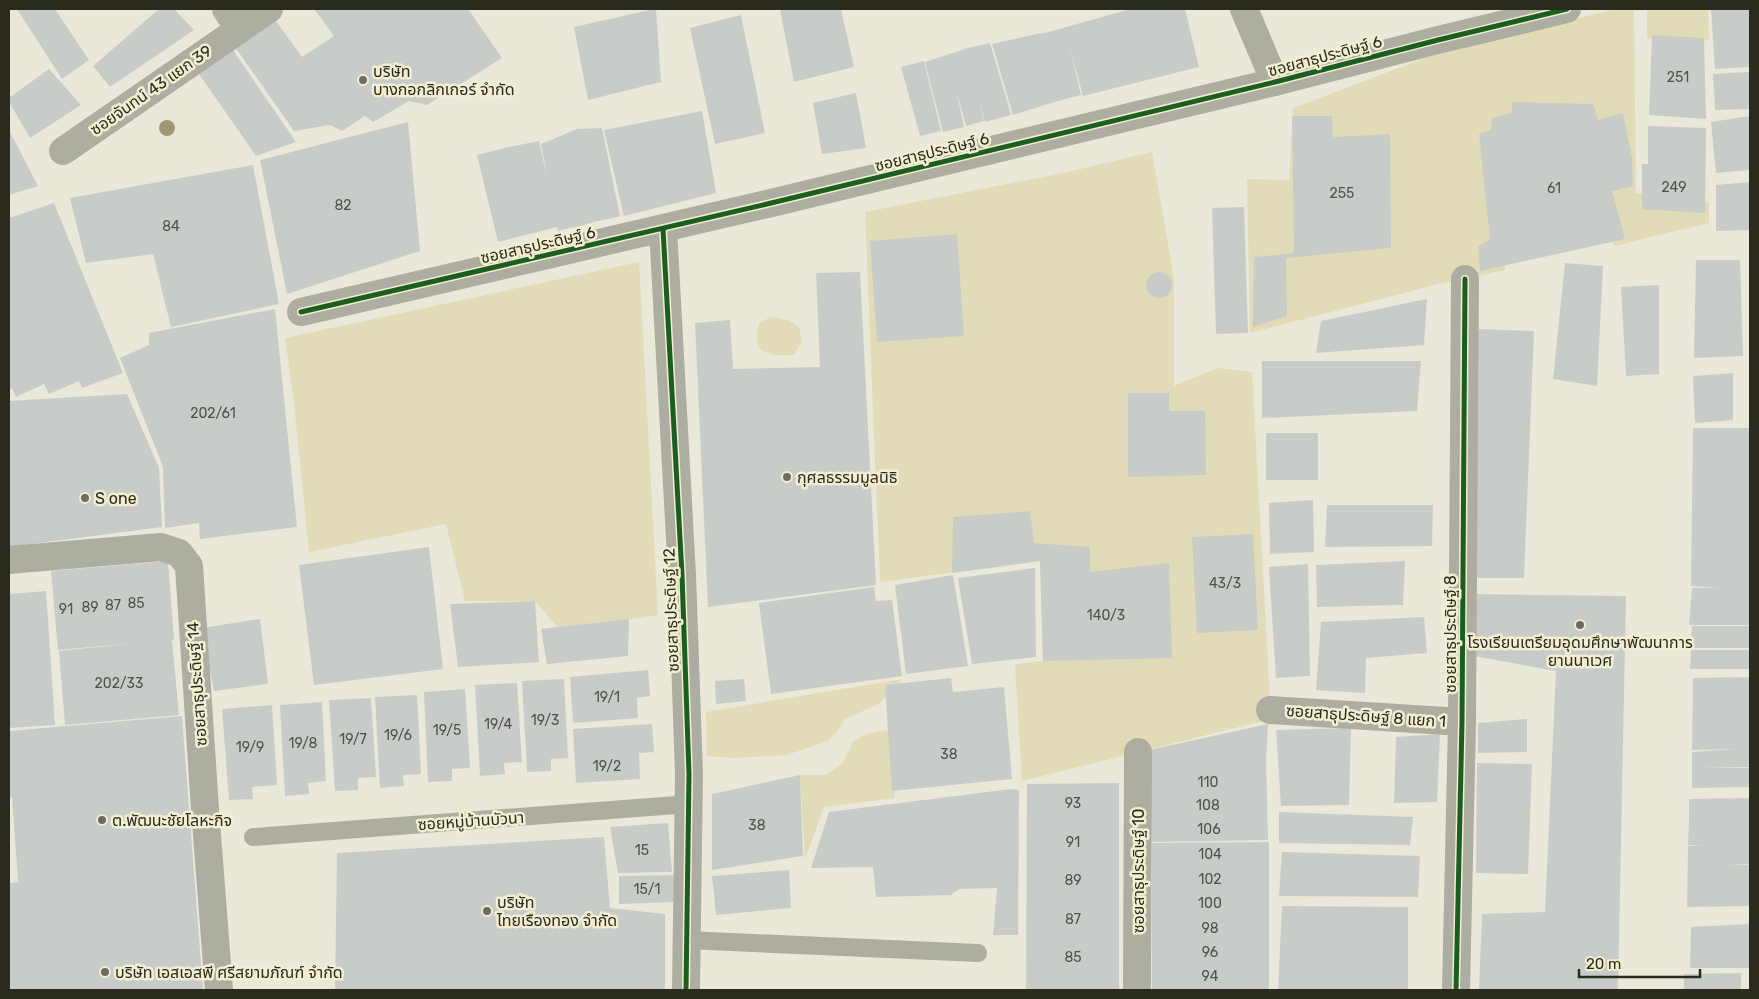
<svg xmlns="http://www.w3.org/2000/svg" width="1759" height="999" viewBox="0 0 1759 999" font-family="Rubik,'Noto Sans Thai',sans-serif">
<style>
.green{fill:#e1dcb7}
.building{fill:#c8ccc9}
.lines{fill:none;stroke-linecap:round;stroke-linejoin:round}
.lane{stroke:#aeada2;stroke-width:18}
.street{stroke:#aeada2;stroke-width:28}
.cycleway-casing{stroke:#f2eed1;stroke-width:8}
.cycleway{stroke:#1b5e20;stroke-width:5}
.tree{fill:#9e9975}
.poi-dot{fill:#6e6c5f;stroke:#f2eed1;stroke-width:2}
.labels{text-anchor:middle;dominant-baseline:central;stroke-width:5;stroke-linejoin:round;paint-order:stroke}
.number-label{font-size:14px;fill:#525249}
.street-label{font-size:16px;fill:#2b2a1e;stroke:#f2eed1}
.poi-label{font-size:16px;fill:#2b2a1e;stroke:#f2eed1;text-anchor:start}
</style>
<rect width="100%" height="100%" fill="#eae8d9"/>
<!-- green -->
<g class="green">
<path d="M1615,9H1634L1636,193L1709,202V223L1614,246L1601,128L1497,136L1505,270L1435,285L1250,333L1247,179L1289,180L1293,108L1428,57Z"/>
<path d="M1647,9H1708L1709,40L1647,38Z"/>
<path d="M1152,152L1174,279V386L1217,368L1252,372L1271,719L1022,781L1015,664L1043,661L1040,561L880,582L865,212L1068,172Z"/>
<path d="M639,262L658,615L560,630L535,601H465L446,524L309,552L294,403L285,338Z"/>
<path d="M772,317L788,320L799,327L802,341L794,355C768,357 749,353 760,322Z"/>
<path d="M902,679L880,703L844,720L837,732L828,741L787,755L733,758L707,756L706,712Z"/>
<path d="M888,730L895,798L824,807L805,859L800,775H825L842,764L853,742L866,734Z"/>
</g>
<!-- building -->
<g class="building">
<path d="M17,9H55L89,60L62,79Z"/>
<path d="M159,9H174L194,30L110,87L93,66Z"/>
<path d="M314,9H468L502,58L427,105L409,101L373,122L365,116L342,131L330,125L294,131L235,47L273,17L302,57L334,36Z"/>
<path d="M655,9H656L661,82L588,100L574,27Z"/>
<path d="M780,9H841L854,67L794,82Z"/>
<path d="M1131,9H1185L1199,67L1083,96L1070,48L1081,95L1058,101L1013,115L992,44L1041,33V34Z"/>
<path d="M1711,9H1750V67L1715,69Z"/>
<path d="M741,15L765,133L715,144L690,28Z"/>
<path d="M1652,35L1704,38L1706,119L1649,115Z"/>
<path d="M990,43L1011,115L985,122L978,96L984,121L966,126L956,89L964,127L943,132L925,62L968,48Z"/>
<path d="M233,50L296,142L256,156L199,74Z"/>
<path d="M924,61L941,131L920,136L901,67Z"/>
<path d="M49,69L81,105L30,138L9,102V98Z"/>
<path d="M1750,72V109L1715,110L1713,74Z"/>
<path d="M856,93L866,148L822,154L813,103Z"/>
<path d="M1513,102L1593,104L1598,120L1623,113L1632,158L1633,186L1612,191L1625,239L1480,271L1478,247L1490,239L1479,134L1491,130L1492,118L1511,113Z"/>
<path d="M702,111L716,193L624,216L604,130Z"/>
<path d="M1292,116H1332L1333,137L1390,134L1391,248L1286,258L1287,316L1253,327L1254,257L1294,253Z"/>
<path d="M1750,116V170L1716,173L1711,122Z"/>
<path d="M408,122L420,251L287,294L260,160Z"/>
<path d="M1648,126L1706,128L1705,213L1642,209V164H1648Z"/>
<path d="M602,128L620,216L594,222L574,228V227L558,231L557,227L498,242L477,155L509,147L539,141L548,182L541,144L577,129Z"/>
<path d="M9,130L38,186L9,195Z"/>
<path d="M253,165L279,304L171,327L153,254L86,263L70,198Z"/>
<path d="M1750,182V230L1716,231V185Z"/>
<path d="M54,203L123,373L82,388L79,381L49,394L44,384L16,397L12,388L9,389V218Z"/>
<path d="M1244,207L1248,333L1216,334L1212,208Z"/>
<path d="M957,234L964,336L877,342L870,241Z"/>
<path d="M1696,260H1740L1743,356L1694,358Z"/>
<path d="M1565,263L1603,266L1597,386L1553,379Z"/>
<circle cx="1159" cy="285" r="13"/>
<path d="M860,272L876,585L708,607L695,323L730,320L733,369L820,367L816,273Z"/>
<path d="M1659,285V374L1626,376L1621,287Z"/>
<path d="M1427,299L1424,345L1316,353L1321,321Z"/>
<path d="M275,309L297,527L200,539L199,523L165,528L163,467L120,358L149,345V333Z"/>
<path d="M1478,329L1534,331L1524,578H1475Z"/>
<path d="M1262,361H1421L1417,411L1262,418Z"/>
<path d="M1733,373V420L1695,423L1693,376Z"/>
<path d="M1128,393H1169V411H1205L1206,475L1128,477Z"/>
<path d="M127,394L159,468L162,527L9,547V401Z"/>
<path d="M1693,428H1750V625H1689L1692,588H1720L1691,586Z"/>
<rect x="1266" y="433" width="52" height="47"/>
<path d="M1313,500L1314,552L1270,554L1269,503Z"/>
<path d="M1327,505H1433L1432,546L1325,547Z"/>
<path d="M1030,511L1034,543L1090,547V572L1169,563L1172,658L1043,661L1040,561L952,573L953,517Z"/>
<path d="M1253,534L1258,630L1197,633L1192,537Z"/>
<path d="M429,547L443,669L314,685L299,565Z"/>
<path d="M168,561L174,640H172L179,715L65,725L59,651L135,643L58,650L51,571Z"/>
<path d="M1405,561L1403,605L1317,607L1316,565Z"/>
<path d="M1308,564L1310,676L1276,678L1269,567Z"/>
<path d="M1035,568L1036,657L972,664L958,578Z"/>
<path d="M953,575L968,666L906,674L895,585Z"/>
<path d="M874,587L876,601L892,600L902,676L771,694L759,603Z"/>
<path d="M46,591L55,725L9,728V594Z"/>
<path d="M1475,594L1626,596L1618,990H1479L1482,914L1545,912L1556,671L1474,656Z"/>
<path d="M535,601L539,662L458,667L450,604Z"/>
<path d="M1424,617L1427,653L1366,658L1365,693L1316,690L1321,622Z"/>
<path d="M260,619L268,684L214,691L202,628Z"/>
<path d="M629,619L628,656L547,664L541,629Z"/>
<path d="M1692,626H1750V648H1691Z"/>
<path d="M1691,650H1750V669H1690Z"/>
<path d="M648,670L650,696L637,698L638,718L573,723L570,677Z"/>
<path d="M1750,677V767L1701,768H1750V787L1692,788V752L1737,749L1692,750L1693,678Z"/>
<path d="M951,678L953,692L1004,687L1012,779L892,791L885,685Z"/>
<path d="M564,679L568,758L551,759V771L527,772L522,681Z"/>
<path d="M744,679L746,701L716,704L715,681Z"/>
<path d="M517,683L522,762L504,763L505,774L480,776L475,685Z"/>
<path d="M465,689L470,768L452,769V781L428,782L424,692Z"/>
<path d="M417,695L421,774L403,775L404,786L380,788L375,697Z"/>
<path d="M371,698L376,777L358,778V790L335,791L329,700Z"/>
<path d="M322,702L326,781L308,783L309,794L285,796L280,705Z"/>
<path d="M272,705L277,785L252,787L253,799L229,800L222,709Z"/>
<path d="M182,716L203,990H9V883L18,882L12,797H9V731Z"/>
<path d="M1527,719V752L1478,753V723Z"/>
<path d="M652,724L654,752L639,753L640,779L576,783L573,729Z"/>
<path d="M1268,724L1266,762L1268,840L1152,842L1149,750Z"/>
<path d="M1351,728L1349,805L1281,806L1276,730Z"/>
<path d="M1440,734L1437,802L1394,803L1396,737Z"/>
<path d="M1477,763L1532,764L1528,874L1476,873Z"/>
<path d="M800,775L803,856L712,870V794Z"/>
<path d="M1119,783V990H1026L1027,784Z"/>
<path d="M1011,789L1019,790L1018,935H993L997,888L959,889L951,895L876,897L873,867L811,868L829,812Z"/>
<path d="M1750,798V864L1729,865H1750V886H1737H1750V906L1687,907L1688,846L1704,845H1688L1689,821V799Z"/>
<path d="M1279,812L1413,817L1410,845L1279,843Z"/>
<path d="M668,823L672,872L618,873L610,827Z"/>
<path d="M604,837L610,908L665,914V990H335L337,853Z"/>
<path d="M1269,842V990H1152V843Z"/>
<path d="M1282,852L1420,856L1418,897L1279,896Z"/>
<path d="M789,870L791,908L716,915L712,876Z"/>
<path d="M674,875L675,902L619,904V876Z"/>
<path d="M1282,906L1408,907V990H1278Z"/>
<path d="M1750,924V968H1690L1691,927Z"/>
<path d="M1741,973V990H1684V974Z"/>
</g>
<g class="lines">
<!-- lane -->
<g class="lane">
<path d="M253,837L690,804"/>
<path d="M686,940L978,953"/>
</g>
<!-- street -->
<g class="street">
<path d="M226,9L239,29"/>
<path d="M1244,9L1275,82"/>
<path d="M63,151L269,9"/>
<path d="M663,229L682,575L689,774L686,990"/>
<path d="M301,312L767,204L1275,82L1438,40L1567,9"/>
<path d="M9,560L161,547L179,553L189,566L205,809L219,990"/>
<path d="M1270,710L1462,722"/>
<path d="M1137,990L1138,752"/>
<path d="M1456,990L1462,722L1465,279"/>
</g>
<defs>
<g id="cycleway">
<path d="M663,229L682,575L689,774L686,990"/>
<path d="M301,312L767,204L1275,82L1438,40L1567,9"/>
<path d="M1456,990L1462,722L1465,279"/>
</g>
</defs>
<!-- cycleway casing -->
<use href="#cycleway" class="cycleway-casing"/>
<!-- cycleway -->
<use href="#cycleway" class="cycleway"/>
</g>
<!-- trees -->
<circle class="tree" cx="167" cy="128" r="8"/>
<!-- markers -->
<g class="poi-dot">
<circle cx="363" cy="80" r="5"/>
<circle cx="787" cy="477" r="5"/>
<circle cx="85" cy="498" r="5"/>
<circle cx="1580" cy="625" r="5"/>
<circle cx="102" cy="820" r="5"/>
<circle cx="487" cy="911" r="5"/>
<circle cx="105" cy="972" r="5"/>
</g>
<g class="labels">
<!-- number labels -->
<g class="number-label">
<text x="1678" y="77">251</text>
<text x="1674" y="187">249</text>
<text x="1554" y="188">61</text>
<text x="1342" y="193">255</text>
<text x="343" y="205">82</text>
<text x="171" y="226">84</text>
<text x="213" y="413">202/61</text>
<text x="1225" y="583">43/3</text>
<text x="136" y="603">85</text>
<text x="113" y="605">87</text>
<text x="90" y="607">89</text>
<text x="66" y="609">91</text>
<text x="1106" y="615">140/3</text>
<text x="119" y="683">202/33</text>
<text x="607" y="697">19/1</text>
<text x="545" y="720">19/3</text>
<text x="498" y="724">19/4</text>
<text x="447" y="730">19/5</text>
<text x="398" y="735">19/6</text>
<text x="353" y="739">19/7</text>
<text x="303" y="743">19/8</text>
<text x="250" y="747">19/9</text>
<text x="949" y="754">38</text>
<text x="607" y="766">19/2</text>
<text x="1208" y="782">110</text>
<text x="1073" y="803">93</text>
<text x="1208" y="805">108</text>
<text x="757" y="825">38</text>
<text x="1209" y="829">106</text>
<text x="1073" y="842">91</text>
<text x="642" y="850">15</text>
<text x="1210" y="854">104</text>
<text x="1210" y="879">102</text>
<text x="1073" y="880">89</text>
<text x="647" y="889">15/1</text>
<text x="1210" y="903">100</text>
<text x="1073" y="919">87</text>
<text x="1210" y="928">98</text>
<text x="1210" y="952">96</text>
<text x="1073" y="957">85</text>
<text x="1210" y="976">94</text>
</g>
<!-- street labels -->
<g class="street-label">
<text transform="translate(1325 56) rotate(-15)">ซอยสาธุประดิษฐ์ 6</text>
<text transform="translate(151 90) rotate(-35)">ซอยจันทน์ 43 แยก 39</text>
<text transform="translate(932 152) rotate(-14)">ซอยสาธุประดิษฐ์ 6</text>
<text transform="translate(538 245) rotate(-13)">ซอยสาธุประดิษฐ์ 6</text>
<text transform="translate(671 610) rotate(-92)">ซอยสาธุประดิษฐ์ 12</text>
<text transform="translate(1450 634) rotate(-90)">ซอยสาธุประดิษฐ์ 8</text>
<text transform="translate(197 684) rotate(-94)">ซอยสาธุประดิษฐ์ 14</text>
<text transform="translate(1366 716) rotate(4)">ซอยสาธุประดิษฐ์ 8 แยก 1</text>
<text transform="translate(471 821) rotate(-4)">ซอยหมู่บ้านบัวนา</text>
<text transform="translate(1138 871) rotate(-90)">ซอยสาธุประดิษฐ์ 10</text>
</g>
<!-- poi labels -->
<g class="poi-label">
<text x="373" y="71">บริษัท<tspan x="373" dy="18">บางกอกลิกเกอร์ จำกัด</tspan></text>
<text x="797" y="477">กุศลธรรมมูลนิธิ</text>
<text x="95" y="498">S one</text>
<text x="1580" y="642" text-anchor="middle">โรงเรียนเตรียมอุดมศึกษาพัฒนาการ<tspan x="1580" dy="18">ยานนาเวศ</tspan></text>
<text x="112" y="820">ต.พัฒนะชัยโลหะกิจ</text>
<text x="497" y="902">บริษัท<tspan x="497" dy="18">ไทยเรืองทอง จำกัด</tspan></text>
<text x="115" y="972">บริษัท เอสเอสพี ศรีสยามภัณฑ์ จำกัด</text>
</g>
</g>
<!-- border -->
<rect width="1759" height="999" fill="none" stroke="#2b2a1e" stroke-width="20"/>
<!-- scale -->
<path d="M1579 969v8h121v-8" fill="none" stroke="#2b2a1e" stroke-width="2.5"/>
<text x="1586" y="969" font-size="15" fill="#2b2a1e" stroke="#f2eed1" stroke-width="4" paint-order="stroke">20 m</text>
</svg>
